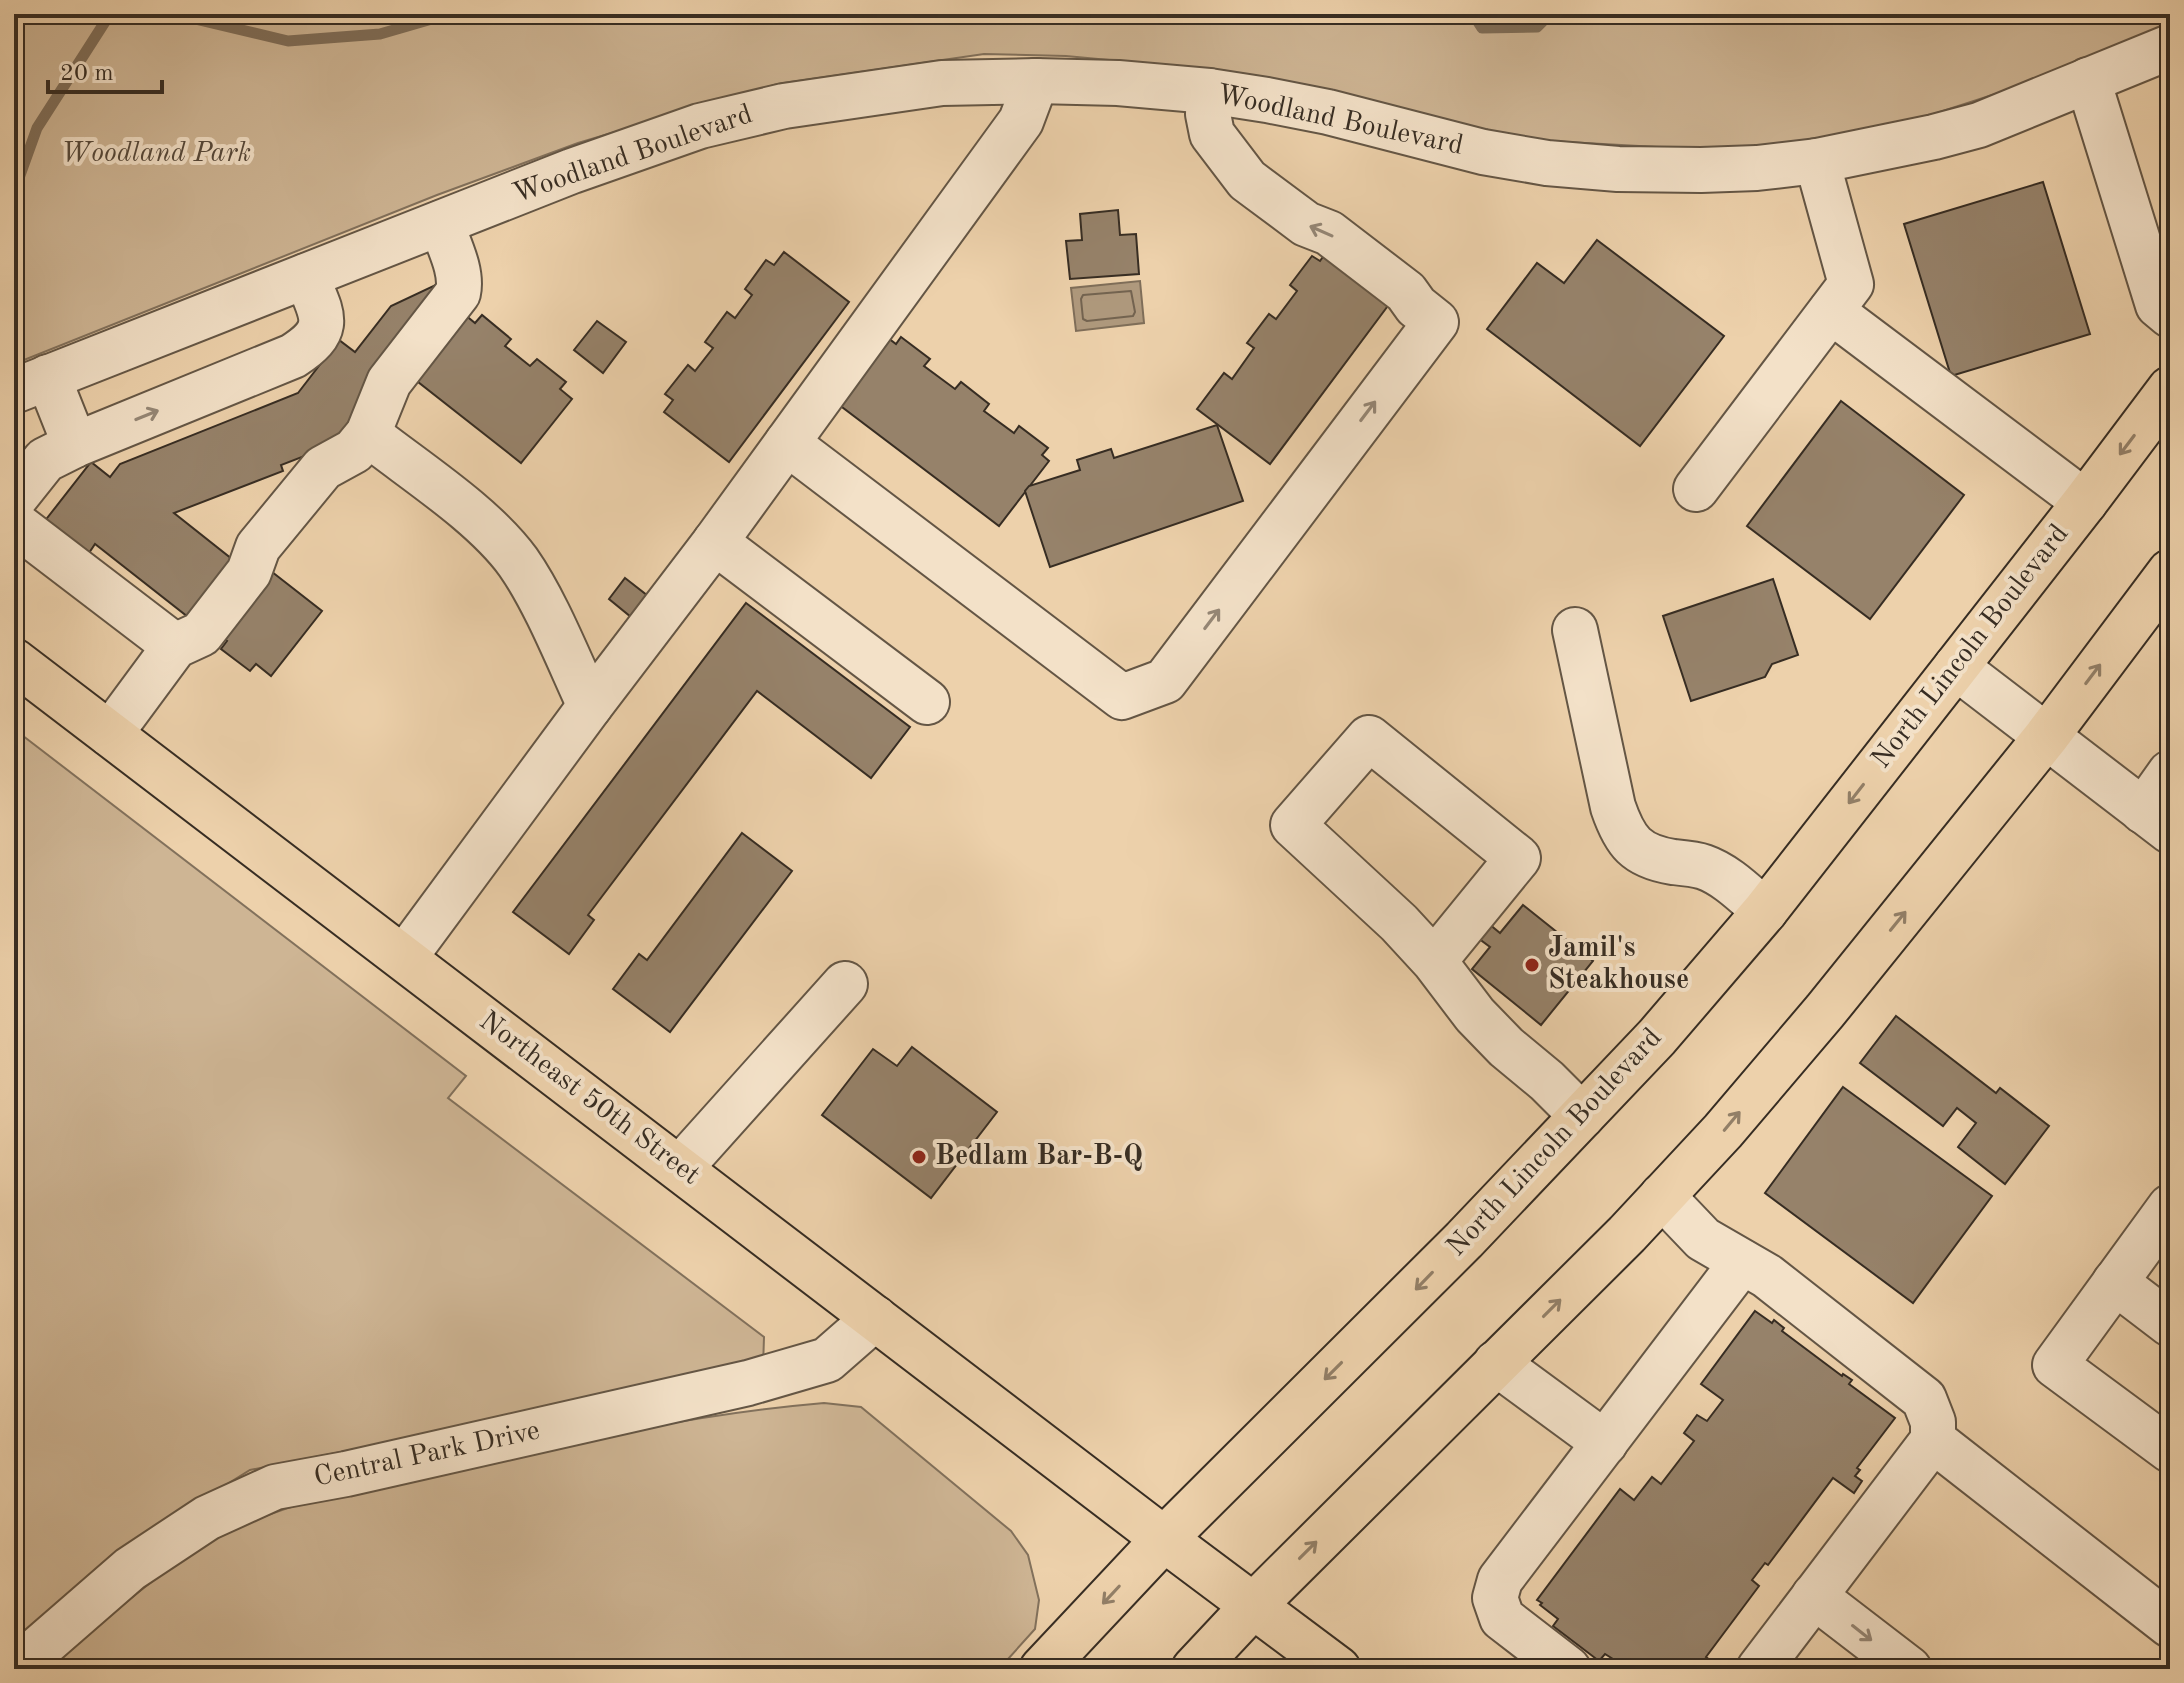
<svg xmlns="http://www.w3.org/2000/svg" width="2184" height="1683" viewBox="0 0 2184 1683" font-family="'Old Standard TT',serif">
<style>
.green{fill:#ceb594;stroke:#82715c;stroke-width:2}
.water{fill:#af997d;stroke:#7f6e59;stroke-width:2}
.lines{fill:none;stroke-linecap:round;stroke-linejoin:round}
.shore{stroke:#736350;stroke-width:2}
.stream{stroke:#7f6e59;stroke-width:11}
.building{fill:#96826a;stroke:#372d23;stroke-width:2}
.minor-casing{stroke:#645645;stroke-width:48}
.major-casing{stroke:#372d23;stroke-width:48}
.minor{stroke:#f3e1c8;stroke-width:44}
.major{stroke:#edd1ab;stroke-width:44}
.oneway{stroke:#958776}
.oneway2{stroke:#927f67}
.poi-dot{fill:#8f2418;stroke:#f3e1c8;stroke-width:3}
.labels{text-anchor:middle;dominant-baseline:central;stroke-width:8;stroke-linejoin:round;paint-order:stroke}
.street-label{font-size:28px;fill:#372d23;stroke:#f3e1c8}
.park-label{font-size:28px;font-style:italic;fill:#55483a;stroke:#f3e1c8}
.poi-label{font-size:28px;font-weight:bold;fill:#372d23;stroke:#f3e1c8;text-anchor:start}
</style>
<rect width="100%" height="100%" fill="#edd1ab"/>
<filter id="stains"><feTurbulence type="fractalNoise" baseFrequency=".0025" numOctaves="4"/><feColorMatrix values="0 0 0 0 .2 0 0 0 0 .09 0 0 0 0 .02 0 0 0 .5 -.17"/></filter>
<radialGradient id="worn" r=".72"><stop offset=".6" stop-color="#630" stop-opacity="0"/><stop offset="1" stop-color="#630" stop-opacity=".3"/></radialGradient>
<!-- green -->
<g class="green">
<path d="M14,14H2170V24L2017,87L1912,121L1778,146L1675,148L1549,141L1438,122L1284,82L1227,71L1066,56L984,54L777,84L578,143L437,195L14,364Z"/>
<path d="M14,729L466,1076L448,1098L764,1337L763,1368L250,1470L110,1557L14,1645Z"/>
<path d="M824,1403L861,1407L1011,1531L1028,1555L1039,1600L1035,1629L999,1669H47C108,1619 165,1562 237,1528C301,1498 373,1486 442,1471C568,1442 695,1414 824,1403Z"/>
</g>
<!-- water -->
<path class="water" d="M1140,281L1144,323L1076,331L1071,288Z"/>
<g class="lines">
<!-- shore -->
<path class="shore" d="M1131,291L1135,312L1133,316L1087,321L1083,319L1081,299L1083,295Z"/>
<!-- stream -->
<g class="stream">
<path d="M174,14L288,41L380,34L449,14"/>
<path d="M553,14L570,17L572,14"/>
<path d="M1473,14L1482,28L1537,27L1550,14"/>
<path d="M14,192L37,128L110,14"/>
</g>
</g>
<!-- building -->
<g class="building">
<path d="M2043,182L2090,334L1951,376L1904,224Z"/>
<path d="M1118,210L1120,235L1136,234L1139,274L1070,279L1066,241L1082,240L1080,214Z"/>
<path d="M1597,240L1724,336L1640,446L1487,329L1537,263L1564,283Z"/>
<path d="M784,252L849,302L729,462L664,412L673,400L665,394L688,365L695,371L713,348L705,342L727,312L735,318L752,295L745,289L766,260L774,265Z"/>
<path d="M1325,254L1390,303L1270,464L1197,409L1224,373L1232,379L1254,348L1247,343L1269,314L1276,319L1297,291L1290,285L1312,256L1320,261Z"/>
<path d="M444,281L346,440L281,465L283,471L174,513L242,567L197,624L95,544L87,556L44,522L91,462L110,477L120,464L298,393L339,340L355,352L391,306Z"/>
<path d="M464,314L475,323L482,315L511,339L505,346L530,366L537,359L566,382L560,389L572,399L521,463L413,378Z"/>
<path d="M597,321L626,342L603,373L574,350Z"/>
<path d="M901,337L930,359L924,366L955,389L961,382L989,404L984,411L1014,433L1019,426L1048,448L1042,455L1049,461L999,526L838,404L888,338L896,344Z"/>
<path d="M1841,401L1964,495L1870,619L1747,526Z"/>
<path d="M1217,425L1243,501L1050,567L1025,491L1029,486L1080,470L1077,460L1111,449L1114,458Z"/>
<path d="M267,568L322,611L271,676L256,664L250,671L221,649L227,641L216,632Z"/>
<path d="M625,578L648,596L631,617L609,599Z"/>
<path d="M1773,579L1798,655L1772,664L1765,677L1691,701L1663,616Z"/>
<path d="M746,603L910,727L871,778L757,691L588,915L594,920L569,954L513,912Z"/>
<path d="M742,833L792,871L670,1032L613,989L639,954L647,960Z"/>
<path d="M1523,905L1593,961L1541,1025L1472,969L1490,947L1478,938L1489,924L1500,933Z"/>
<path d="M1896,1016L1996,1093L2000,1088L2049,1126L2005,1184L1958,1147L1976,1123L1957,1108L1943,1126L1860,1063Z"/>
<path d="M912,1047L997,1112L931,1198L822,1115L873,1049L897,1066Z"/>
<path d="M1843,1087L1992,1196L1913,1303L1765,1193Z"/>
<path d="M1755,1311L1772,1323L1774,1320L1784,1328L1782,1331L1842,1376L1843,1374L1852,1380L1849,1384L1895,1418L1857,1468L1860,1470L1855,1476L1862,1481L1854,1493L1833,1478L1768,1565L1765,1563L1752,1580L1759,1586L1706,1657L1720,1668L1719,1669H1696L1693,1667L1692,1669H1629L1605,1654L1599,1661L1553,1626L1558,1619L1540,1605L1542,1603L1537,1600L1620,1489L1634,1500L1652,1477L1661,1484L1694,1441L1684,1433L1697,1415L1707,1421L1723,1400L1701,1384Z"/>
</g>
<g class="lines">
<defs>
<g id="minor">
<path d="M2088,80L2158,305L2170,315"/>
<path d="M1831,311L2085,502"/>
<path d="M48,377L75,445"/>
<path d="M14,391L572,171L700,126L784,106L942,83L1036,81L1118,83L1209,91L1267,100L1328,112L1483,152L1547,163L1618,169L1701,170L1757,168L1817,161L1934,137L1979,125L2170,47"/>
<path d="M368,434C415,471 483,514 518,562C546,602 569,661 590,706"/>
<path d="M787,443L1122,697L1165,681L1436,322L1416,306L1406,292L1329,233L1306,224L1247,180L1212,134L1208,114L1209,91"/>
<path d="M1696,489L1851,284L1817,161"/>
<path d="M14,499L45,460L75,445L293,356C335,329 322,315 306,276"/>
<path d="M14,523L175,646"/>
<path d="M715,542L927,702"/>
<path d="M1575,630L1613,807C1625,842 1636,856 1673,862C1683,863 1695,864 1704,867C1727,875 1746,895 1765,911"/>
<path d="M1956,667L2170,831"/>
<path d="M110,734L175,646L201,634L249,572L258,547L323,468L354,451L368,434L389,382L458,293C463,271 448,244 441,223"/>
<path d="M2143,811L2170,773"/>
<path d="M404,958L590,706L715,542L1021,121L1036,81"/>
<path d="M1434,961L1518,858L1369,738L1293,825L1399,923L1434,961L1475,1015L1506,1047L1547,1081L1582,1116"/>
<path d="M680,1168L845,984"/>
<path d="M1662,1196L1703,1239L1767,1276L1924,1399L1933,1422V1440L1759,1669"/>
<path d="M2170,1207L2055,1365L2170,1450"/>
<path d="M2115,1282L2170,1324"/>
<path d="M1496,1363L1605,1443"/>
<path d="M1933,1440L2170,1625"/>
<path d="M1814,1596L1909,1669"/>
<path d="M15,1669L130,1569L207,1518L275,1487L346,1474L748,1383L827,1360L875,1318"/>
<path d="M1568,1669L1502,1618L1495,1598L1500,1580L1742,1262"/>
</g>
<g id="major">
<path d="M14,661L1164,1539L1338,1669"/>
<path d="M1042,1669L1164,1539L1464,1240L1657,1037L1765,911L2085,502L2170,389"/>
<path d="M1194,1669L1253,1606L1627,1234L1723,1131L1825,1011L2046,737L2170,572"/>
</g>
</defs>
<!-- minor casing -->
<use href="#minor" class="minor-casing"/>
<!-- major casing -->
<use href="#major" class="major-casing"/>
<!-- minor -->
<use href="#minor" class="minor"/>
<!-- major -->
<use href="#major" class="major"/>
</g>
<!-- one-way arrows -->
<defs><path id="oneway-shaft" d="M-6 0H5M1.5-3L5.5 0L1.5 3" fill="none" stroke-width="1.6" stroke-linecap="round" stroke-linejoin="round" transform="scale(2)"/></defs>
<g class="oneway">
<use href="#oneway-shaft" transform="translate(1321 231) rotate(-156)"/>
<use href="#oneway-shaft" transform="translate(1368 411) rotate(-53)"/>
<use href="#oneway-shaft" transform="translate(147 415) rotate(-22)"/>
<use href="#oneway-shaft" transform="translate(1212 619) rotate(-53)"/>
<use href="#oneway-shaft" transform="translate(1862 1633) rotate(38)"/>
</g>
<g class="oneway2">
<use href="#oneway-shaft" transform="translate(2127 445) rotate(127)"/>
<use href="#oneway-shaft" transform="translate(2093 674) rotate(-53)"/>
<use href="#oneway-shaft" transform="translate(1856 794) rotate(128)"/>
<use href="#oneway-shaft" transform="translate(1898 921) rotate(-51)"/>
<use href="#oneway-shaft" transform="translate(1732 1121) rotate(-50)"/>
<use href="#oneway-shaft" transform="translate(1424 1281) rotate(134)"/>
<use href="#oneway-shaft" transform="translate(1552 1308) rotate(-45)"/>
<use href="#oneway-shaft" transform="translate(1333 1371) rotate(135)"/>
<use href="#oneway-shaft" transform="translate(1308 1550) rotate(-45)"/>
<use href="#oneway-shaft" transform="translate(1111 1595) rotate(133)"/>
</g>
<!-- markers -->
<g class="poi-dot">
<circle cx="1532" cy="965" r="8"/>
<circle cx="919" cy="1157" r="8"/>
</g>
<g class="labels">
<!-- street labels -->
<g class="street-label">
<text transform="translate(1340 121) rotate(12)">Woodland Boulevard</text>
<text transform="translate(633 155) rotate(-19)">Woodland Boulevard</text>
<text transform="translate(1971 647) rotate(-52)">North Lincoln Boulevard</text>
<text transform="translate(589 1099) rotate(37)">Northeast 50th Street</text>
<text transform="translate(1555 1143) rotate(-47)">North Lincoln Boulevard</text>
<text transform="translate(427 1455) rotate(-12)">Central Park Drive</text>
</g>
<!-- park labels -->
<g class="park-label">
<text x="156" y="154">Woodland Park</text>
</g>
<!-- poi labels -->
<g class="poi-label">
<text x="1548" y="949">Jamil's<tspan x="1548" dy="32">Steakhouse</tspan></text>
<text x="935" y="1157">Bedlam Bar-B-Q</text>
</g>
</g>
<!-- margin -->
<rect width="2184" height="1683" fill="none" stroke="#edd1ab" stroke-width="48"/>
<rect x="16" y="16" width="2152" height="1651" fill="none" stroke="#372d23" stroke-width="4"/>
<rect x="24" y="24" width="2136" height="1635" fill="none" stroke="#372d23" stroke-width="2"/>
<!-- scale -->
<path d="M48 80v12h114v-12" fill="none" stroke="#372d23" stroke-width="4"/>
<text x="60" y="80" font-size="24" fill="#372d23" stroke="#f3e1c8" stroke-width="6" paint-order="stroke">20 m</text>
<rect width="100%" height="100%" filter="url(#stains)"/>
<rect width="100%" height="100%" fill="url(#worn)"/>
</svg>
